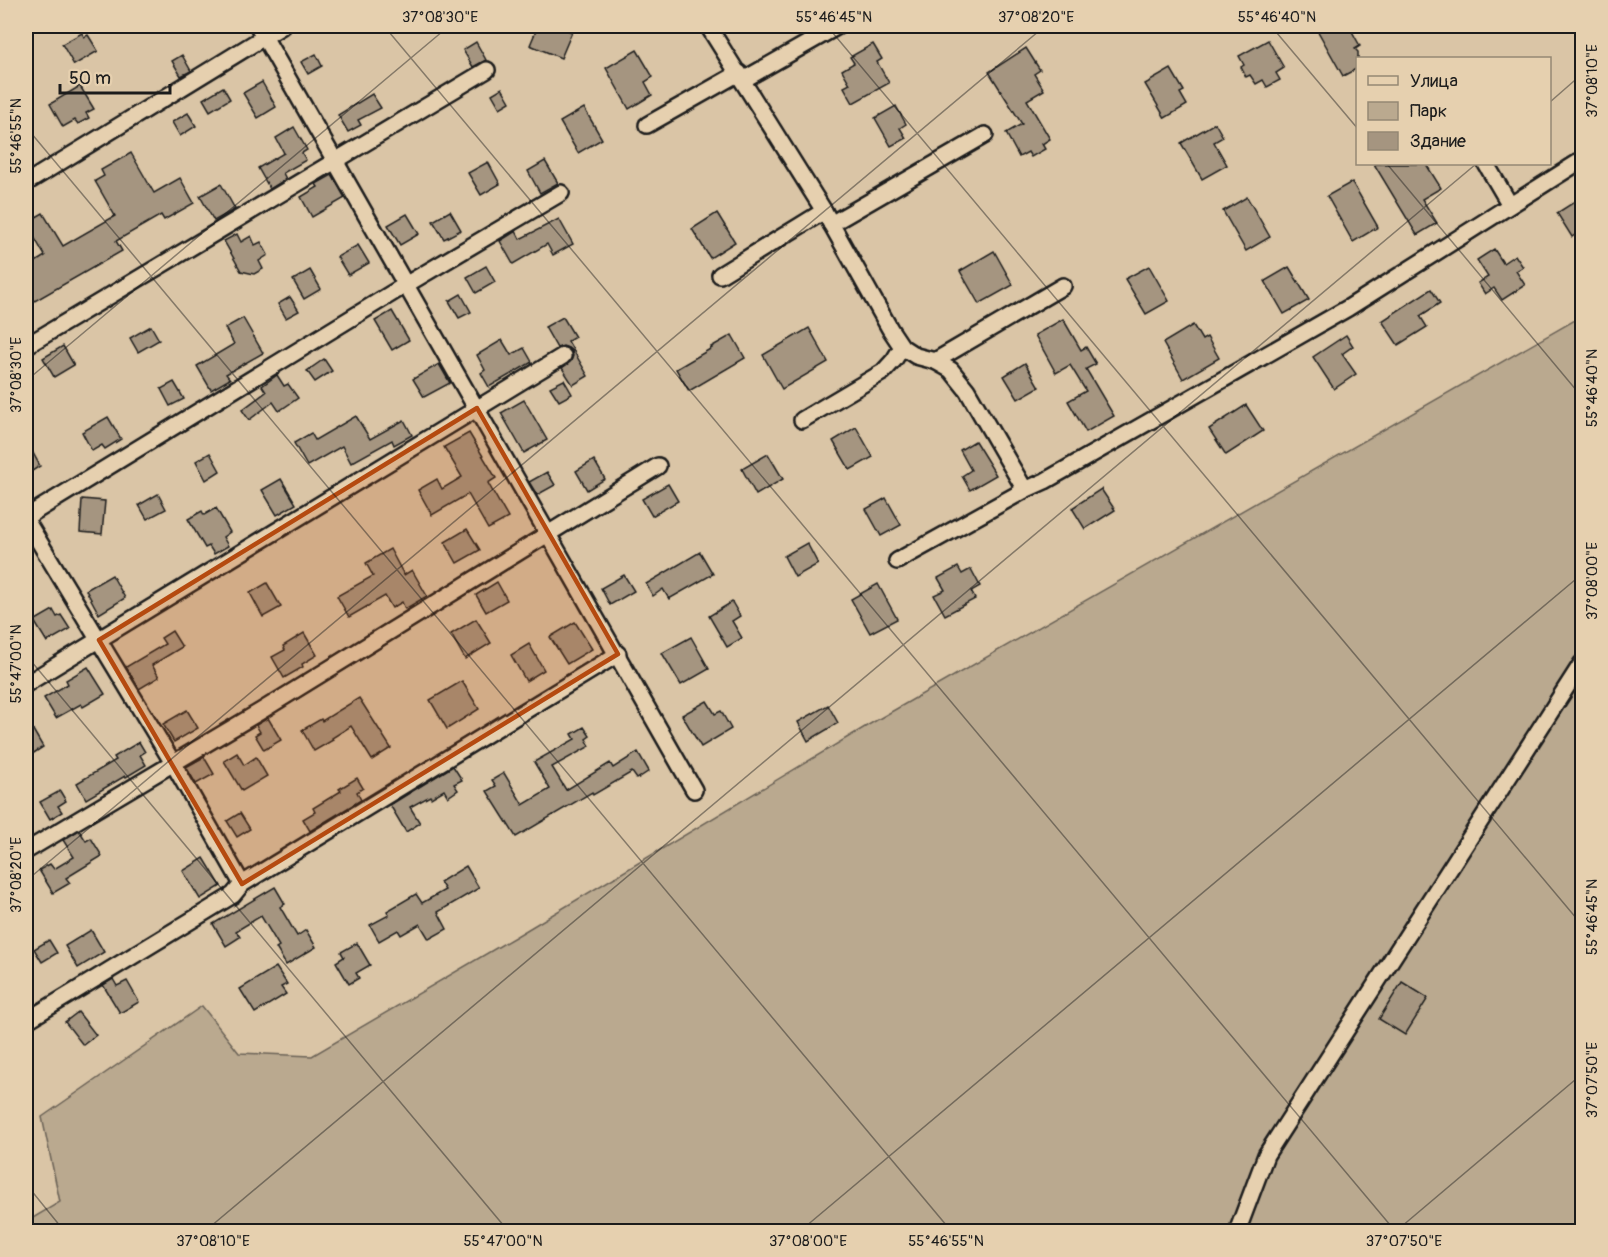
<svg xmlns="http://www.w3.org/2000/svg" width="1608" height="1257" viewBox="0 0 1608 1257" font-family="Pangolin,sans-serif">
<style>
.green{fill:#baa98f;stroke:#6b6256;stroke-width:1.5}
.building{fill:#a59580;stroke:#1c1c1c;stroke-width:1.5}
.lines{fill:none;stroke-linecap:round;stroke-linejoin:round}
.minor-casing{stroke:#1c1c1c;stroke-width:20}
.minor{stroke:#e6d0af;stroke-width:15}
.marked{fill:#b54a10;fill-opacity:0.2;stroke:#b54a10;stroke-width:4.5;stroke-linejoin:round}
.ticks{fill:none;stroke:#1c1c1c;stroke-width:1.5;stroke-opacity:0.45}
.neatline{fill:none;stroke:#1c1c1c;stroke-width:2}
.ticks-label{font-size:15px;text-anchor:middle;fill:#1c1c1c}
</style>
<rect width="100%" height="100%" fill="#dac5a6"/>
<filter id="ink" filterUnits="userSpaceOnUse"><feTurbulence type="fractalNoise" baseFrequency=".0167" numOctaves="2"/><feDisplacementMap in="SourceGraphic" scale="12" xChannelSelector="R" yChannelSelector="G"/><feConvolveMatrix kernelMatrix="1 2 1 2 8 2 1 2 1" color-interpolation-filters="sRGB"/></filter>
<g filter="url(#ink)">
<!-- green -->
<path class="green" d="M1582,316V1231L26,1232V1222L60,1202L42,1117L202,1006L239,1053L312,1056L515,937L870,724Z"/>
<!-- building -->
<g class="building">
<path d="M538,26H557L572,32L561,58L530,45Z"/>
<path d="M1315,26H1349L1360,46L1355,49L1358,52V68L1343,76Z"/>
<path d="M82,33L84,37L88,35L98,51L74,65L62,44Z"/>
<path d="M1268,40L1284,68L1276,73L1280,80L1267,87L1263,80L1256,84L1250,75L1246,77L1241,67L1244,65L1239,56Z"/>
<path d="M476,42L486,60L473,67L463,50Z"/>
<path d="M873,44L882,59L877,62L889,83L853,103L844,87L850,84L842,70L854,63L850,57Z"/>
<path d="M1026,48L1040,70L1034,74L1044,90L1027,100L1050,139L1042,144L1045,149L1031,157L1028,152L1019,157L1006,133L1022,124L989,72Z"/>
<path d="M637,50L653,77L645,82L652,95L629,109L606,68Z"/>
<path d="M316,54L322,66L308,74L301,62Z"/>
<path d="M182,55L191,71L181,76L172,61Z"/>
<path d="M1171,69L1184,91L1180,93L1187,105L1165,118L1145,84Z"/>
<path d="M262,82L276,107L258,118L243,93Z"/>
<path d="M80,86L94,109L86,113L89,118L78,124L75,120L63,127L50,104Z"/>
<path d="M223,87L230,99L210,111L203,99Z"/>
<path d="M502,88L510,102L500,108L492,94Z"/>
<path d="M372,94L381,108L358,120L361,125L348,132L338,115Z"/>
<path d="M896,106L906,124L900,128L906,138L891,146L875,118Z"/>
<path d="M584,108L602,139L578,153L560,122Z"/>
<path d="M188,113L196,126L180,136L172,122Z"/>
<path d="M1215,123L1223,137L1214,142L1227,165L1202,179L1181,143Z"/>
<path d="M294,127L307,150L302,153L306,160L283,173L286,179L270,189L258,168L284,153L276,138Z"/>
<path d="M131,153L154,193L180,178L194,203L164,220L161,215L116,241L122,251L26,306V268L45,256L26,223L43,213L63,246L115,216L95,181L104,176L101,170Z"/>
<path d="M545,161L558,183L540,193L528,171Z"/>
<path d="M488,162L500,184L481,195L468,173Z"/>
<path d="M1374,164H1426L1441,188L1422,199L1437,223L1417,235Z"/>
<path d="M332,175L345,198L312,217L301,197L318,187L316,184Z"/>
<path d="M1352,182L1378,227L1353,242L1327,196Z"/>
<path d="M221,184L235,209L214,221L200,196Z"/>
<path d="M1247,197L1270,237L1246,251L1223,211Z"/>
<path d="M1582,197V230L1572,237L1557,213Z"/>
<path d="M450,211L461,230L444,239L433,221Z"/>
<path d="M717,213L735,242L710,258L692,229Z"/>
<path d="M407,214L419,234L400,245L388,225Z"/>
<path d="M559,219L573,244L553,255L547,244L513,264L500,241L516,231L520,239Z"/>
<path d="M237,234L241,242L251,236L255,245L261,242L268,255L259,261L263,269L254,274L241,271L224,241Z"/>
<path d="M358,245L369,263L348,275L337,257Z"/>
<path d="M1494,249L1503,263L1515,255L1523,267L1516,271L1525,285L1502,300L1494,288L1485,294L1478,283L1488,277L1477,260Z"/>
<path d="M994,251L1013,285L979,304L960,271Z"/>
<path d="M486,266L495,282L476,293L467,277Z"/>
<path d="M1149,266L1169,301L1146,314L1125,279Z"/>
<path d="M1289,267L1309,300L1284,314L1265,281Z"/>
<path d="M310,270L321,289L304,299L293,280Z"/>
<path d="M1431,289L1440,303L1420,316L1427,327L1398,345L1382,321Z"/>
<path d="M461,294L471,312L459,318L449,301Z"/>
<path d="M290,297L299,311L286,318L278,304Z"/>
<path d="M392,311L409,340L392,350L375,321Z"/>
<path d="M563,317L575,337L568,341L588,376L573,385L562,368L571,361L573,356L572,351L568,348L563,346L557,348L545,327Z"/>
<path d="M243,318L263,353L226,374L230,379L211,390L197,366L234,344L225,328Z"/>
<path d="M1063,319L1081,350L1086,347L1096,364L1086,369L1114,416L1086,432L1068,401L1086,391L1070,365L1056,373L1035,335Z"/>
<path d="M1193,325L1202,340L1207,337L1219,358L1183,379L1163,343Z"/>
<path d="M151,326L159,340L138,352L130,338Z"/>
<path d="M809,328L828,362L782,389L763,355Z"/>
<path d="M732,335L745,358L689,391L676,369L712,348L711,347Z"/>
<path d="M1346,335L1353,346L1342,354L1356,374L1334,389L1313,357Z"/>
<path d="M502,340L511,355L524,348L532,362L489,387L481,373L485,370L477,355Z"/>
<path d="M63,346L74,365L54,377L43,358Z"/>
<path d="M324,359L332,371L315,382L307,371Z"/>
<path d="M1025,363L1039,387L1018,399L1004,376Z"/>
<path d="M439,364L450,383L424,397L413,379Z"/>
<path d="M277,375L284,386L288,384L298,398L279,411L273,402L249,420L242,410L266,392L262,386Z"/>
<path d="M564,380L572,394L559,401L550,387Z"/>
<path d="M174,382L184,399L170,406L161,389Z"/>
<path d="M524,400L547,440L524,453L501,413Z"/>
<path d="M1246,405L1263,431L1226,455L1209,429Z"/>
<path d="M356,416L370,439L404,420L412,435L394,445L392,440L351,463L342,446L307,466L294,443L311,433L315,440Z"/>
<path d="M108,417L121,439L105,449L102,445L92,451L82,432Z"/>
<path d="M856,427L873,457L850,470L833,441Z"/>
<path d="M469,433L496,478L488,483L508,518L488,529L468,494L432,515L418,490L437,479L442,489L462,477L444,447Z"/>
<path d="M26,440L40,466L26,475Z"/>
<path d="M975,441L996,475L970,490L962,476L971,470L960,450Z"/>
<path d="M210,453L220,471L206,480L196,461Z"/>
<path d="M768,454L783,479L756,495L742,469Z"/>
<path d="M594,460L605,479L587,490L576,471Z"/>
<path d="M547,472L555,485L537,495L529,482Z"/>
<path d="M281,479L296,504L277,515L262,490Z"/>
<path d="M668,484L678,501L652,516L642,499Z"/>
<path d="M1101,489L1115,510L1085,529L1072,508Z"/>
<path d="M158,494L166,509L147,519L139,505Z"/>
<path d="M886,498L901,525L881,536L866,509Z"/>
<path d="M82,499L105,501L102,534L80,532Z"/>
<path d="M216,508L230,532L223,537L228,546L214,554L209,546L205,548L188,519L202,511L204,515Z"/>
<path d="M467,529L480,550L457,563L445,542Z"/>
<path d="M807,543L818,564L795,577L784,556Z"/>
<path d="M390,549L404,575L412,570L427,596L405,609L402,602L392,608L385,596L349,617L337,596L373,576L366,563Z"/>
<path d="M700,552L713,574L669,599L663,589L653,596L646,584Z"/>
<path d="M958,567L962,574L971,569L980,586L971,591L975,599L945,615L934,595L945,590L938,578Z"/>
<path d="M112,575L125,598L99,614L86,590Z"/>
<path d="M624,575L634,591L610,605L601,588Z"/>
<path d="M497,582L507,600L486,612L476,595Z"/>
<path d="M267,583L281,607L263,617L250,593Z"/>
<path d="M878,584L897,619L870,633L851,599Z"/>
<path d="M732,602L740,616L732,621L742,638L727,647L709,616Z"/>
<path d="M53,610L57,617L61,615L70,629L47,642L34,621Z"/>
<path d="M476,619L491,643L465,659L451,634Z"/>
<path d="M575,622L592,649L567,664L550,637Z"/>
<path d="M172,631L182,647L152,665L159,677L139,689L126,667L165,644L161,638Z"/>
<path d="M304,633L317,655L302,664L303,667L284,678L272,657L285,650L283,646Z"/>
<path d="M691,637L709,669L681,685L662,653Z"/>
<path d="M529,644L544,670L526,681L511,655Z"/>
<path d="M88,667L105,694L83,707L81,704L56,718L44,698L68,684L66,680Z"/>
<path d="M462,681L479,709L447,729L430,700Z"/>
<path d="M359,698L391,748L372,760L351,726L332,738L333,740L314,751L302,730L321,719L322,721Z"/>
<path d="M707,701L715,714L721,711L731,729L701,747L682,715Z"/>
<path d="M828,705L838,723L808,741L798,722Z"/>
<path d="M187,710L198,728L174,742L163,724Z"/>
<path d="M26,718L43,747L26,758Z"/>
<path d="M268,718L281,740L264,750L255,735L260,732L256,725Z"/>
<path d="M584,727L590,736L586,739L590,746L552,767L566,790L610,763L613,768L638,752L649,771L637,779L632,772L593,795L592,792L516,837L487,791L496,786L492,780L504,773L523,805L550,789L534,762L575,739L572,734Z"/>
<path d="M139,742L145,752L140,755L146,765L126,777L125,776L86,799L77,783L116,760L114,757Z"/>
<path d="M237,753L244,765L256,757L267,776L242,791L224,761Z"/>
<path d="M204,757L214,774L196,784L186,767Z"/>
<path d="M453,766L462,780L454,784L458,790L448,797L444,790L431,798L430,796L410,807L420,823L406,832L390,805Z"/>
<path d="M357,778L363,788L357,792L361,800L310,831L303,819L315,812L313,808L341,791L339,789Z"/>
<path d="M60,791L66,801L58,806L62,812L50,819L40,802Z"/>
<path d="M240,813L250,829L237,837L227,821Z"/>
<path d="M79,830L86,841L91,838L102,856L66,878L70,883L53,893L39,870L50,864L54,869L74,857L63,840Z"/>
<path d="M204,858L221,886L200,899L183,871Z"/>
<path d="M466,866L479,888L438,912L447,929L429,939L420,924L401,935L398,930L379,941L370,925L389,915L387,911L416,894L422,903L445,890L440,882Z"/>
<path d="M275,887L285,904L280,907L297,936L306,930L316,947L286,965L276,948L279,946L261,916L236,931L240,937L226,946L213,924Z"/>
<path d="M91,930L104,952L78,968L65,946Z"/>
<path d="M49,940L57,953L42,962L34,949Z"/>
<path d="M357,943L370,965L356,973L359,978L349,984L336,962L344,957L341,952Z"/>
<path d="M276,967L287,984L281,987L286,994L255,1013L240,989Z"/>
<path d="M113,979L117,986L127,981L139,1002L120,1013L103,985Z"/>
<path d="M1402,982L1428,998L1405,1035L1379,1019Z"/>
<path d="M78,1012L96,1035L83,1045L65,1022Z"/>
</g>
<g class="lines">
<defs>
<g id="minor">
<path d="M258,26L694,790"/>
<path d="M708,26L824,211L890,329L902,347L916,356L935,361L951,370L967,390L1025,490L1045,481L1348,308L1582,160"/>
<path d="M743,80L838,26"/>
<path d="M647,125L739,73"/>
<path d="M1486,164L1510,205"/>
<path d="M26,183L282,26"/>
<path d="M831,224L985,135"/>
<path d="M720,275L824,211"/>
<path d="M26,346L487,70"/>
<path d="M935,361L1063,286"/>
<path d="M802,420L883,372L894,360L902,347"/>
<path d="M26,517L407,284L561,193"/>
<path d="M26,520L173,763L242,884"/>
<path d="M897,561L1025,490"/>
<path d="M26,684L563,356"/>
<path d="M26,851L261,711L658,466"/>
<path d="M26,1021L233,895L242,884L618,654"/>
<path d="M1237,1232L1266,1155L1582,663"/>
</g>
</defs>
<!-- minor casing -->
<use href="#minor" class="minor-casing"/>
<!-- minor -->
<use href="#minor" class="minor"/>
</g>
</g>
<!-- marked area -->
<path class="marked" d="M477,408L618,654L242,884L99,640Z"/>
<!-- ticks -->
<path class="ticks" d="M384,26L1396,1232M827,26L1582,925M1271,26L1358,129M1550,102L1582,74M26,127L952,1232M1387,164L1582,397M26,381L449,26M26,655L509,1232M26,881L1045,26M26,1184L65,1232M204,1232L1476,164M799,1232L1582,574M1395,1232L1582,1074"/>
<!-- margin -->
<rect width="1608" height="1257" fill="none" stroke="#e6d0af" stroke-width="66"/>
<!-- legend -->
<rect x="1356" y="57" width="195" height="108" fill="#e6d0af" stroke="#958874" stroke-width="1.5"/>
<rect x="1368" y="76" width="30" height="9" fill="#e6d0af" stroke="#958874" stroke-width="1.5"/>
<text x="1410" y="87" font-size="18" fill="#1c1c1c">Улица</text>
<rect x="1368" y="102" width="30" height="18" fill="#baa98f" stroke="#958874" stroke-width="1.5"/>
<text x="1410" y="117" font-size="18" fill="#1c1c1c">Парк</text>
<rect x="1368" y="132" width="30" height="18" fill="#a59580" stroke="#958874" stroke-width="1.5"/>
<text x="1410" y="147" font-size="18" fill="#1c1c1c">Здание</text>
<!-- scale -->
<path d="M60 84v9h110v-9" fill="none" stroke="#1c1c1c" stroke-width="3"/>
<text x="69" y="84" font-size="18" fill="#1c1c1c" stroke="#e6d0af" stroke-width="4.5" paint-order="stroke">50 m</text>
<rect x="33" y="33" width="1542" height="1191" class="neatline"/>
<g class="ticks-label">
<text x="440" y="22">37°08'30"E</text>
<text x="834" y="22">55°46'45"N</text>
<text x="1036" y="22">37°08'20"E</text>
<text x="1277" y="22">55°46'40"N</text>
<text transform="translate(1592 81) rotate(-90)" y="5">37°08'10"E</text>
<text transform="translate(16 136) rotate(-90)" y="5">55°46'55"N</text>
<text transform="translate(16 375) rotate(-90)" y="5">37°08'30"E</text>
<text transform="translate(1592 388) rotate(-90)" y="5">55°46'40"N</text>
<text transform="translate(1592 581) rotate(-90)" y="5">37°08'00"E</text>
<text transform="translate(16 664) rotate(-90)" y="5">55°47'00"N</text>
<text transform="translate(16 875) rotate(-90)" y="5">37°08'20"E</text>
<text transform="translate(1592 917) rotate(-90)" y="5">55°46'45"N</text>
<text transform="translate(1592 1080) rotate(-90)" y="5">37°07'50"E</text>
<text x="213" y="1246">37°08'10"E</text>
<text x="503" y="1246">55°47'00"N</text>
<text x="808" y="1246">37°08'00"E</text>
<text x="946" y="1246">55°46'55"N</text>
<text x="1404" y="1246">37°07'50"E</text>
</g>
</svg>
